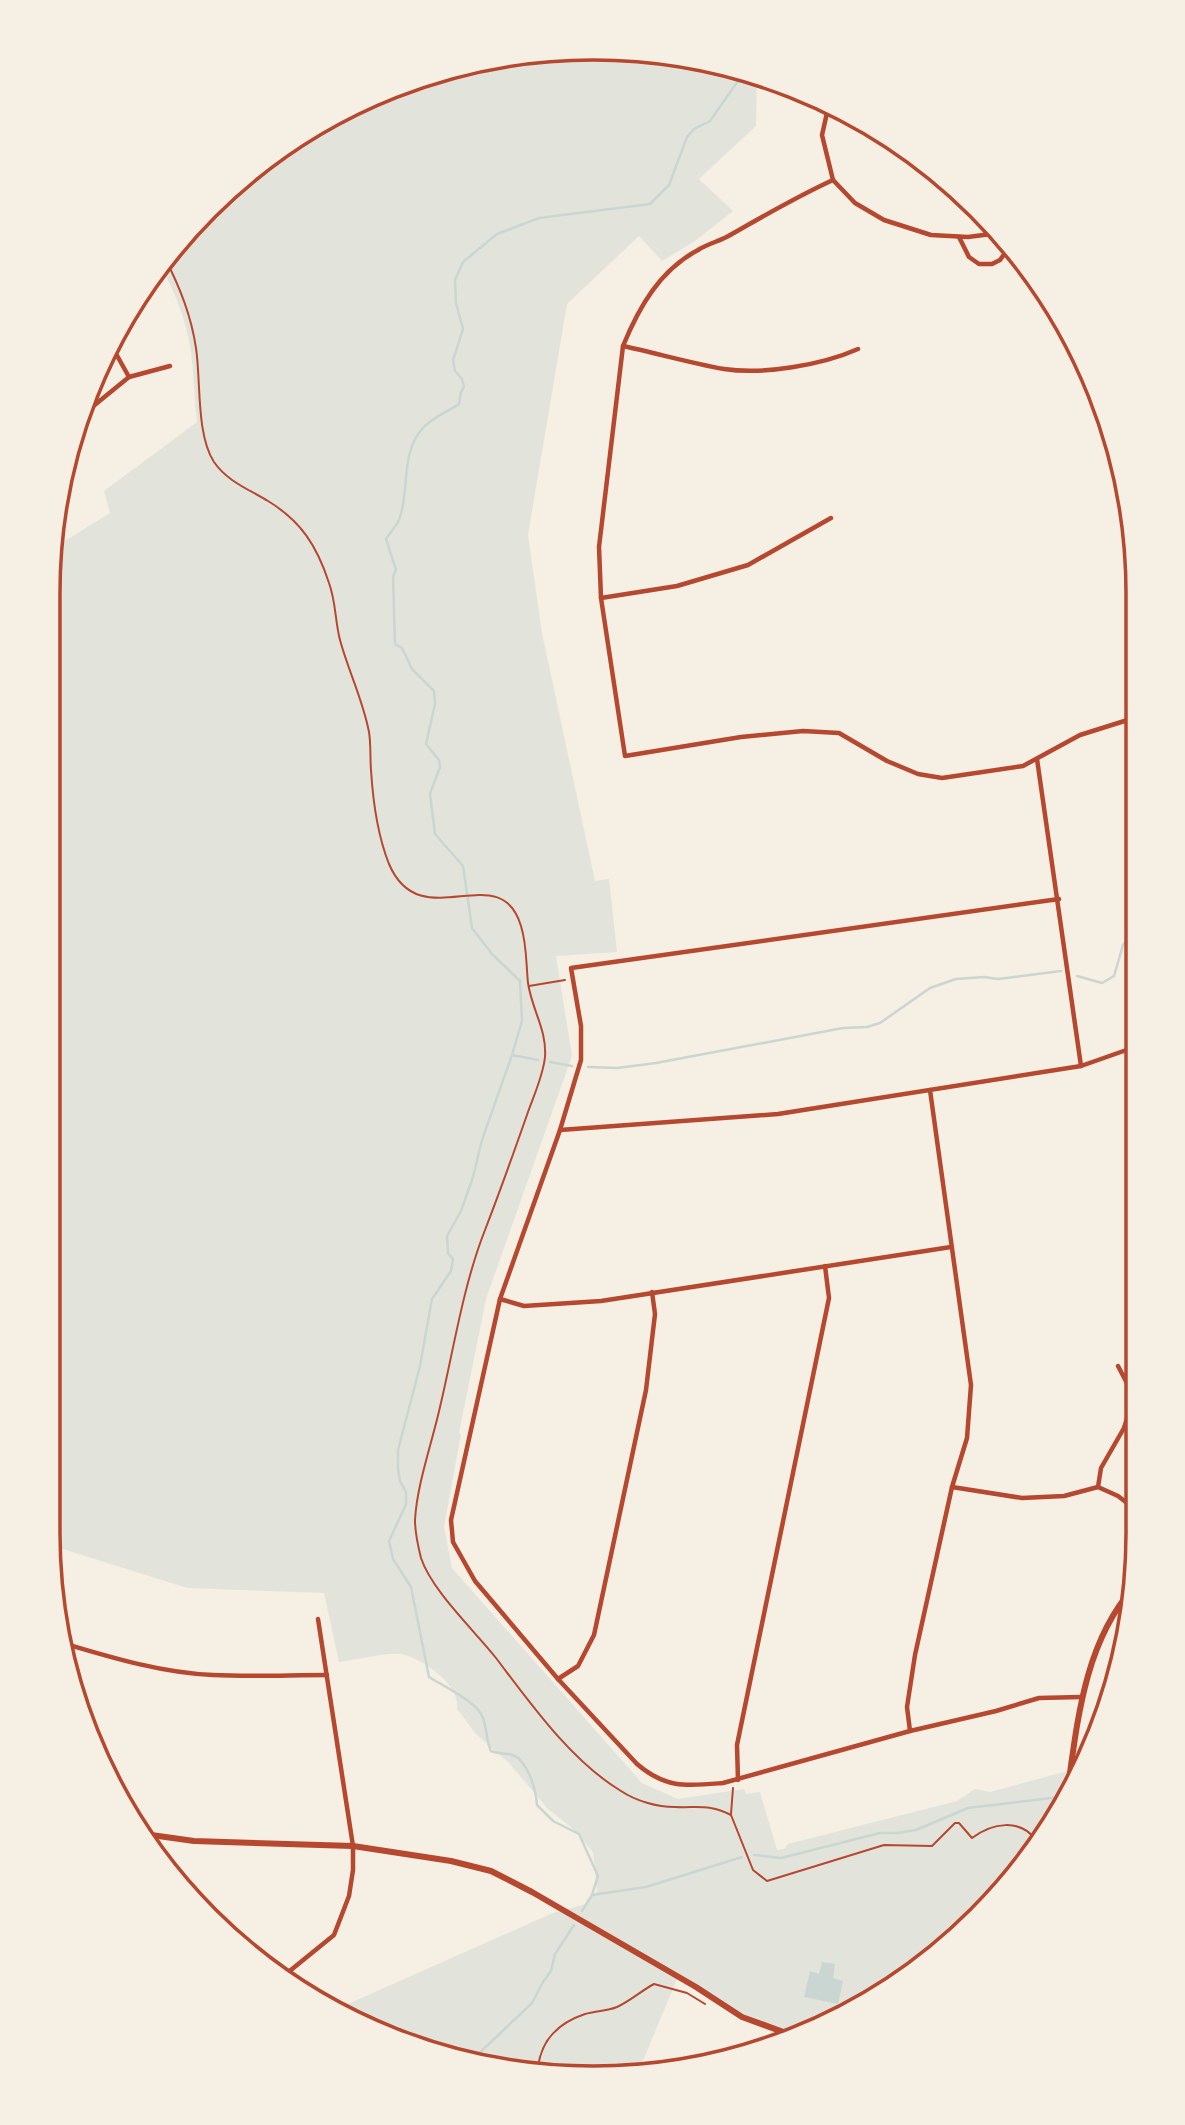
<svg xmlns="http://www.w3.org/2000/svg" width="1185" height="2125" viewBox="0 0 1185 2125" font-family="Helvetica,sans-serif">
<style>
.green{fill:#e2e4dc}
.water{fill:#c9d6d2}
.lines{fill:none;stroke-linecap:round;stroke-linejoin:round}
.stream{stroke:#c9d6d2;stroke-width:2.5}
.path{stroke:#b5482f;stroke-width:2}
.minor{stroke:#b5482f;stroke-width:4.5}
.tertiary{stroke:#b5482f;stroke-width:6}
.rim{fill:none;stroke:#b5482f;stroke-width:3.5}
</style>
<rect width="100%" height="100%" fill="#f6efe4"/>
<!-- green -->
<path class="green" d="M557,48L664,52L757,74L756,126L699,179L733,211L695,241L662,261L639,236L567,304L528,535L542,633L595,881L609,879L617,952L556,956L572,1056L486,1299L459,1433L461,1434L444,1527L452,1568L642,1783L678,1799L744,1789L746,1794L760,1792L777,1850L784,1849L788,1844L957,1801L975,1789L990,1792L1082,1767L1064,1805L952,1943L799,2037L764,2028L677,1979L637,2075L628,2077L451,2059L339,2008L553,1913L586,1904L597,1891L593,1852L571,1827L548,1809L509,1763L476,1734L457,1709C461,1685 422,1658 401,1654C389,1652 354,1660 339,1662L324,1593L187,1588L50,1545L47,1517L50,550L110,513L104,491L197,422C194,398 194,374 191,351C186,321 175,291 160,265L183,233L261,160L352,103L452,66Z"/>
<!-- water -->
<path class="water" d="M822,1962L835,1964L833,1978L843,1981L838,2004L804,1997L810,1971L819,1974Z"/>
<g class="lines">
<!-- stream -->
<g class="stream">
<path d="M1077,976L1102,983L1114,976L1123,945L1134,930"/>
<path d="M512,1055L538,1060"/>
<path d="M550,1062L572,1066"/>
<path d="M588,1067L617,1068L656,1063L843,1028L867,1027L880,1023L930,988L956,979L984,977L998,979L1061,971"/>
<path d="M754,1855L781,1858L880,1833H898L916,1830L968,1808L1059,1797"/>
<path d="M592,1895L646,1887L742,1857"/>
<path d="M582,1911L592,1895L598,1876L579,1834L553,1821L537,1805C536,1790 528,1761 513,1755C506,1753 498,1754 491,1751C486,1740 487,1729 483,1718C478,1702 443,1686 429,1677L411,1587L393,1559L389,1541L406,1504V1492L400,1481L398,1469V1450L420,1366L432,1299L451,1271L453,1259L448,1253L447,1236L461,1211L473,1177L482,1140L512,1055L522,1021L520,981L492,954L472,928L463,866L435,834L430,794L440,767L439,760L426,744L435,704L434,691L412,669L402,648L395,644L393,577L396,570L386,539C390,533 396,526 399,520C410,492 400,454 422,429C431,418 447,412 459,404L461,392L464,387L462,379L455,371L453,360L463,329L456,303L455,280L463,262L497,234L539,218L650,204L669,185L687,137L694,129L710,121L745,71"/>
<path d="M471,2061L532,2003L543,1982L551,1971L555,1954L574,1925"/>
</g>
<!-- path -->
<g class="path">
<path d="M165,258C180,288 191,315 196,348C201,381 196,434 214,462C227,481 248,489 268,501C301,521 317,546 329,583C336,602 335,621 340,640C348,670 363,700 369,732C371,744 370,758 371,770C373,802 377,834 389,864C421,939 500,855 521,926C527,945 526,964 528,983C532,1010 547,1030 545,1057C543,1076 534,1095 528,1112C514,1152 500,1191 485,1230C463,1286 454,1348 440,1407C432,1443 417,1484 415,1520C415,1533 418,1546 421,1558C432,1591 474,1630 496,1658C531,1704 571,1761 621,1791C636,1801 657,1807 675,1807C699,1808 710,1804 731,1815L753,1870L767,1881L884,1845L932,1846L955,1823H959L972,1838C992,1823 1020,1818 1036,1840"/>
<path d="M529,986L565,980"/>
<path d="M731,1814L733,1788"/>
<path d="M538,2068C541,2040 558,2023 585,2014C595,2011 607,2011 617,2007C630,2001 641,1991 654,1984L687,1993L705,2004"/>
</g>
<!-- minor -->
<g class="minor">
<path d="M829,104L822,135L833,180L855,203L884,220L931,235L968,237L999,233"/>
<path d="M833,180C798,196 765,215 732,234C721,241 709,243 698,250C660,270 639,307 623,346L599,547L601,598L625,756L741,737L803,731L839,733L887,761L918,774L942,778L1023,766L1080,735L1134,718"/>
<path d="M959,237L969,257L979,264H992L1000,260L1010,246"/>
<path d="M110,343L129,377"/>
<path d="M623,346C656,353 690,363 724,369C763,375 822,365 858,349"/>
<path d="M75,421L129,377L170,366"/>
<path d="M601,598L677,586L748,565L831,518"/>
<path d="M1037,759L1081,1066"/>
<path d="M1059,899L571,968L581,1026V1060L560,1130L500,1299L451,1520L453,1542L475,1581L558,1679L637,1764C666,1789 687,1786 723,1783L910,1731L996,1711L1039,1698L1081,1697"/>
<path d="M560,1130L778,1114L1081,1066L1135,1047"/>
<path d="M500,1299L524,1306L601,1301L951,1247"/>
<path d="M952,1487L1022,1498L1064,1496L1098,1487L1118,1496L1136,1510"/>
<path d="M1098,1487L1101,1468L1124,1428L1130,1409V1389L1118,1366"/>
<path d="M66,1644C113,1658 163,1673 213,1675C251,1677 289,1675 327,1675"/>
<path d="M558,1679L578,1666L594,1635L646,1390L655,1314L652,1292"/>
<path d="M910,1731L907,1707L915,1655L952,1487L967,1438L971,1385L930,1090"/>
<path d="M738,1780L737,1745L829,1298L825,1266"/>
<path d="M281,1978L334,1935L349,1896L353,1870V1846L318,1619"/>
</g>
<!-- tertiary -->
<g class="tertiary">
<path d="M1066,1801C1077,1728 1082,1646 1133,1588"/>
<path d="M144,1834L194,1841L353,1846L451,1861L491,1871L532,1892L696,1987L742,2017L797,2037"/>
</g>
</g>
<!-- crop -->
<path d="M0 0H1185V2125H0ZM593 60H593A533 533 0 0 1 1126 593V1533A533 533 0 0 1 593 2066H593A533 533 0 0 1 60 1533V593A533 533 0 0 1 593 60Z" fill="#f6efe4" fill-rule="evenodd"/>
<path class="rim" d="M593 60H593A533 533 0 0 1 1126 593V1533A533 533 0 0 1 593 2066H593A533 533 0 0 1 60 1533V593A533 533 0 0 1 593 60Z"/>
</svg>
